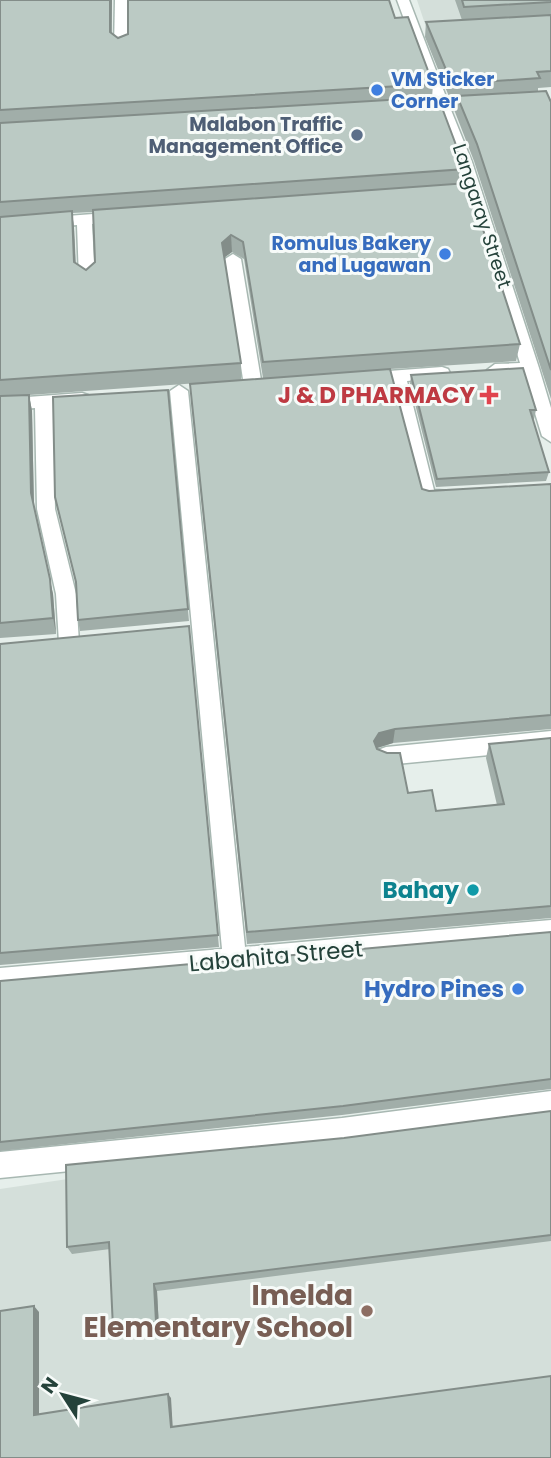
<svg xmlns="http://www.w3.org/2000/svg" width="551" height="1458" viewBox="0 0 551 1458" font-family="Poppins,sans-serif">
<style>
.built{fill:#d4dfda}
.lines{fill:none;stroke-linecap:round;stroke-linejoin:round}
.minor-casing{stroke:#a8b8b2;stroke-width:3}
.minor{fill:#fff;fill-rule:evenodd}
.wall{fill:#a1aea9;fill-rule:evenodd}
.shaded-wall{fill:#838d89}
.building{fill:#bbcac4;stroke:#838d89;stroke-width:2}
.shop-dot{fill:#3f7fe0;stroke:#f7fbf9;stroke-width:2.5}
.service-dot{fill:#5c6f8a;stroke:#f7fbf9;stroke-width:2.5}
.health-dot{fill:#e0444e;stroke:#f7fbf9;stroke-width:2.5}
.culture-dot{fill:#0f9aa8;stroke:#f7fbf9;stroke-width:2.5}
.education-dot{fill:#8d6e63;stroke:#f7fbf9;stroke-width:2.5}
.labels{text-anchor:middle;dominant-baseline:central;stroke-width:6;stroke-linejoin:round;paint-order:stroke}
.far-shop-label{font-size:19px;font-weight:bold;fill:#366cbe;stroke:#f7fbf9;text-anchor:start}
.far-service-label{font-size:19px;font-weight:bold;fill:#4e5e75;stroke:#f7fbf9;text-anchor:end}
.far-street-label{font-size:19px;fill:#24423a;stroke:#f7fbf9}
.health-label{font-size:23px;font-weight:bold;fill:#be3a42;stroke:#f7fbf9;text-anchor:end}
.culture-label{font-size:23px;font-weight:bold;fill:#0d838f;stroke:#f7fbf9;text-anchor:end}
.street-label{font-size:23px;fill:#24423a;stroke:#f7fbf9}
.shop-label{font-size:23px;font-weight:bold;fill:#366cbe;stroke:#f7fbf9;text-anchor:end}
.near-education-label{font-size:28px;font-weight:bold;fill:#785e54;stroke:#f7fbf9;text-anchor:end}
</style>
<rect width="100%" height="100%" fill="#e6efeb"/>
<!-- built -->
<g class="built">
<path d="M417,0H551V21L426,27Z"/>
<path d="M551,1108V1458H0V1189Z"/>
</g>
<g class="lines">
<defs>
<g id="minor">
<path d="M115,0H127L128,48L121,52L114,48Z"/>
<path d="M397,0H409L448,102L483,100L490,104L483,108L451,110L472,162L539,368L551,408V442L542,436L523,374L495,376L487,370L495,364L520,363L458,162L438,111L413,112L406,108L413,104L435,103Z"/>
<path d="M120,212L128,217L125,220L92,224L95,279L87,284L79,279L77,225L0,231V221Z"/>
<path d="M233,254L241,259L262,386L253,392L244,386L225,259Z"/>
<path d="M442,367L448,369L450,373L448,377L407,381L434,490L454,491L457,496L454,501C444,504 431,505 421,502L418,497L390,383L362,385L353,379L362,373Z"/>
<path d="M179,385L188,391L245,947L551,920V942L0,990V968L222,949L170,391Z"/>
<path d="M82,393L88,395L91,399L88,403L53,407L55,509L76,594L79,643L76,649L69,651L62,649L59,643L56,594L37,509L35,408L0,411V399Z"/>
<path d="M551,731V749L386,765L378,762L375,756L378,750L386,747Z"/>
<path d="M551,1091V1117L342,1144L0,1178V1152L342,1118Z"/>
</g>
</defs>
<!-- minor casing -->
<use href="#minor" class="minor-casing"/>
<!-- minor -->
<use href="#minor" class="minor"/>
</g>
<!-- wall -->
<g class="wall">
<path d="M0,0H112V33L118,38L395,18L433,84L432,98L465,169L463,184L520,344L516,361L390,369L422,489L429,491L551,484V729L393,743L377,748L408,793L436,811L497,805L486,758L489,744L551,738V918L247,944L191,400L263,378L244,259L232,252L224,258L241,363V380L29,395L32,411L34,509L53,594L56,634L0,638ZM93,212L95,262L86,270L76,264L74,228L72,213Z"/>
<path d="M455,0H551V87L538,88V91L551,102V399L474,161L455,112L456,99H450L425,37L426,22L462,20Z"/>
<path d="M411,375L536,410L534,419H532L549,472L546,481L436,487L410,384Z"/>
<path d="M168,390L189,621L80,631L78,620Z"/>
<path d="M189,626L219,947L0,965V644Z"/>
<path d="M551,932V1089L342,1115L0,1151V981Z"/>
<path d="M551,1111V1241L157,1291L159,1328L117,1334L113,1328L110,1249L72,1254L67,1247L344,1138Z"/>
</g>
<!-- shaded-wall -->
<g class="shaded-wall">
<path d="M110,0H112L111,48L110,32Z"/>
<path d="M72,211L74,228L76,279L74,262Z"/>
<path d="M231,235L232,252L222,259V243Z"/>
<path d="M29,395L32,411L34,509L53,594L56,634L31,493Z"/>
<path d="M395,729L393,743L377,748L374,741L379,733Z"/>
<path d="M154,1284L157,1291L159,1328L156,1322Z"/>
<path d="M34,1306L39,1312V1418L34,1415Z"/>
<path d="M168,1394L171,1398L173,1431L171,1427Z"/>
</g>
<!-- building -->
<g class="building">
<path d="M0,0H110V32L118,38L128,34V0H389L395,18L408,17L433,84L0,110Z"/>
<path d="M462,0H551V2L464,7Z"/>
<path d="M551,15V71L537,72L540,78L452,84L426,22Z"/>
<path d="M546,91L551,102V370L477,144L457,96Z"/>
<path d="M438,97L465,169L0,202V123Z"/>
<path d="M468,183L520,344L263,362L243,242L231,235L222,243L241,363L0,380V217L72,211L74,262L86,270L95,262L93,210Z"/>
<path d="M523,368L536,410H530L549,472L437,479L411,375Z"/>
<path d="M390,369L422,489L429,491L551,484V715L395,729L379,733L374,741L377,749L387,753H400L408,793L432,790L436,811L504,804L489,744L551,738V906L247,932L190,384Z"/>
<path d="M168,390L188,609L78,620L76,582L55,497L53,397Z"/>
<path d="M29,395L31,493L50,579L53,618L0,623V396Z"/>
<path d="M189,626L218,935L0,953V644Z"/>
<path d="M551,932V1079L343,1106L0,1142V981Z"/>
<path d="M551,1111V1235L154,1284L156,1322L113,1328L109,1242L67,1247L66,1165L344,1138Z"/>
<path d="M34,1306V1415L168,1394L171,1427L551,1376V1458H0V1311Z"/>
</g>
<!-- markers -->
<g class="shop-dot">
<circle cx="377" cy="90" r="7"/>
<circle cx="445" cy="254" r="7"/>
<circle cx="518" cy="989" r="7"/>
</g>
<circle class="service-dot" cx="357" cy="135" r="7"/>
<path class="health-dot" d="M485.5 384.5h7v7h7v7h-7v7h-7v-7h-7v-7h7z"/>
<circle class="culture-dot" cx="473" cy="890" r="7"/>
<circle class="education-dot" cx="367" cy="1311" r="7"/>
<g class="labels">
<!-- far-shop labels -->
<g class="far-shop-label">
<text x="391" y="79">VM Sticker<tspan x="391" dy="22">Corner</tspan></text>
<text x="431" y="243" text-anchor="end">Romulus Bakery<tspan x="431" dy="22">and Lugawan</tspan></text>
</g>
<!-- far-service labels -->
<g class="far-service-label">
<text x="343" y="124">Malabon Traffic<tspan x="343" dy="22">Management Office</tspan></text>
</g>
<!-- far-street labels -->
<g class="far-street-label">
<text transform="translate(482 216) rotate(72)">Langaray Street</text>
</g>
<!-- health labels -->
<g class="health-label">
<text x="475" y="395">J &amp; D PHARMACY</text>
</g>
<!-- culture labels -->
<g class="culture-label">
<text x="459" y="890">Bahay</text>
</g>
<!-- street labels -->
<g class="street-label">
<text transform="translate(276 956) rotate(-5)">Labahita Street</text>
</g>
<!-- shop labels -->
<g class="shop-label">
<text x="504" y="989">Hydro Pines</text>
</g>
<!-- near-education labels -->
<g class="near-education-label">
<text x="353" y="1295">Imelda<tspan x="353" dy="32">Elementary School</tspan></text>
</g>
</g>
<!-- north arrow -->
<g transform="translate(63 1395) rotate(306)" stroke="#f7fbf9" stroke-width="5" paint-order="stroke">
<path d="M0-5L12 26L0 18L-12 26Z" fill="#24423a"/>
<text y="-10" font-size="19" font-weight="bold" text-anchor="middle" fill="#24423a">N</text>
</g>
</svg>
